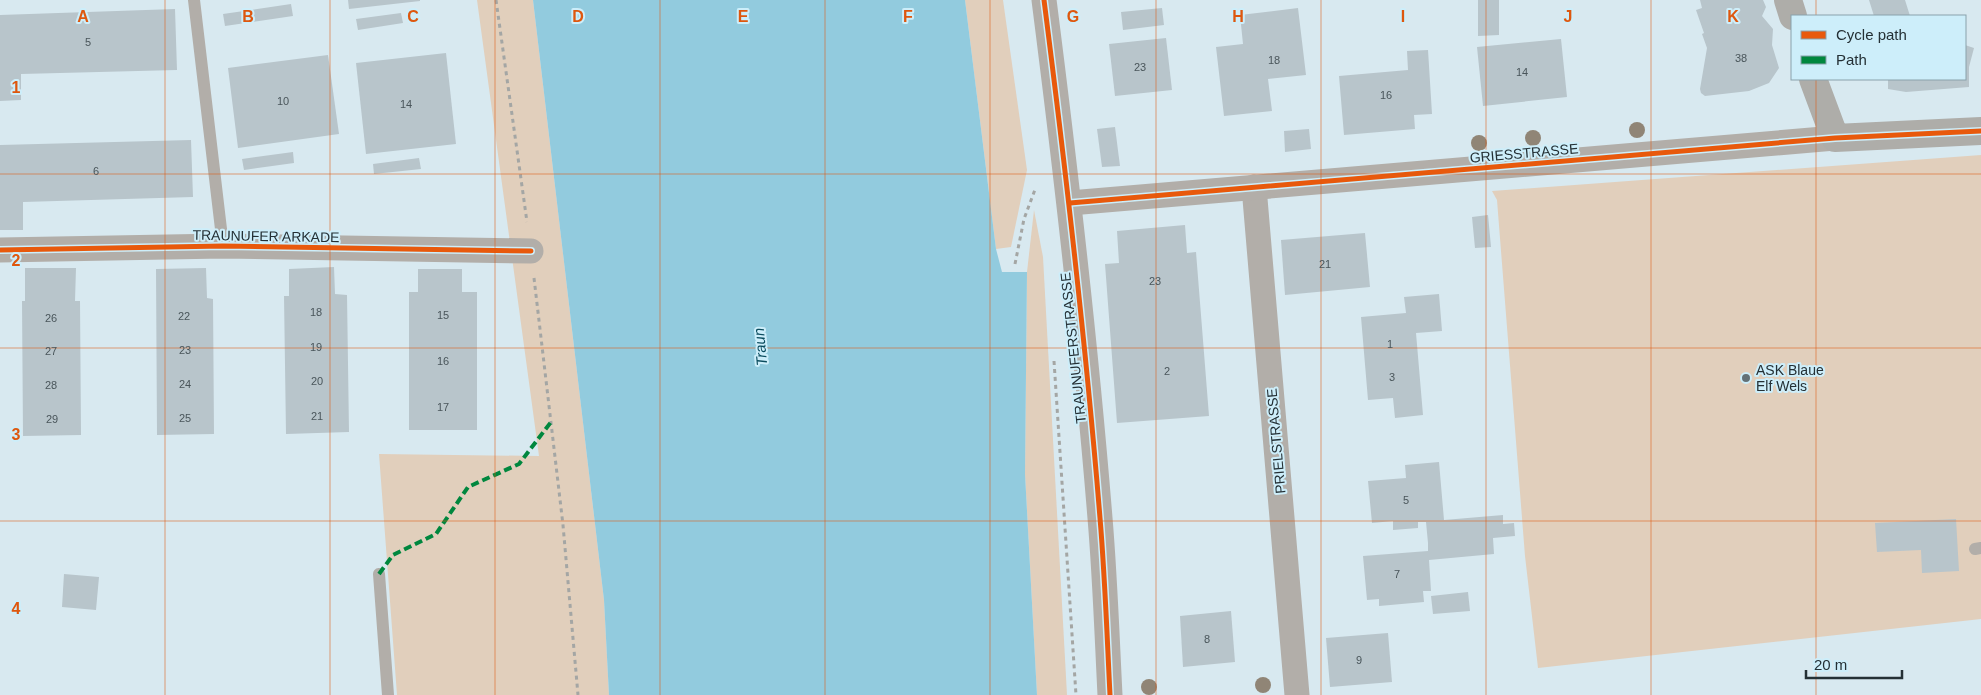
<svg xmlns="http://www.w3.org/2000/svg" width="1981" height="695" viewBox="0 0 1981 695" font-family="Arial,sans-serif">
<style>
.green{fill:#e1cfbc}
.water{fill:#92cbde}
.building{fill:#b8c5cb}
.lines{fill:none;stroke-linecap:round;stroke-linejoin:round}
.path{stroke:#a4a6a4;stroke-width:3;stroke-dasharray:4 4;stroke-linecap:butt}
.lane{stroke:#b2aea9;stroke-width:12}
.street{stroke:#b2aea9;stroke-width:25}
.secondary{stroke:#aeada9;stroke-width:28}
.quiet{stroke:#00873e;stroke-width:4;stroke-dasharray:8 4;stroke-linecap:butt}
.cycleway-casing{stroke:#cdeefa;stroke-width:8}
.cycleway{stroke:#e8590c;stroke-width:5}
.tree{fill:#908576}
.grid{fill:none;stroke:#de570e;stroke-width:1;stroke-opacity:0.55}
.poi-dot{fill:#637176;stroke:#cdeefa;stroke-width:2}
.labels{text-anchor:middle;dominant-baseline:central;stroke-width:4;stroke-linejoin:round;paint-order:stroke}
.number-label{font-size:11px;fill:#49555a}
.street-label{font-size:14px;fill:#243035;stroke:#cdeefa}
.poi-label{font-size:14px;fill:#243035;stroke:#cdeefa;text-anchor:start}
.water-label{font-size:15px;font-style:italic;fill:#0b4c5e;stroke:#cdeefa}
.grid-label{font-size:16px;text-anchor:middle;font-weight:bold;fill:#de570e;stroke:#cdeefa;stroke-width:4;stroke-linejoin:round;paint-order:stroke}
</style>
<rect width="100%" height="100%" fill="#d8e9f0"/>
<!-- green -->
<g class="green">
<path d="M477,0H533L604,600L609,695H397L379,454L539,456Z"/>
<path d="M965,0H1003L1027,170L1011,247L996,249Z"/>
<path d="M1981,155V619L1538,668L1525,556L1497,200L1492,191Z"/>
<path d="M1034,210L1043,257L1067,695H1037L1025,474L1027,272Z"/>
</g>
<!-- water -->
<path class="water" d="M533,0H965L996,249L1002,272H1027L1025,474L1037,695H609L604,600Z"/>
<!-- building -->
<g class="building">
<path d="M348,0H420V1L349,9Z"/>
<path d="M1478,0H1499V35L1478,36Z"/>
<path d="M1700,0H1763L1766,7L1762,16L1773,29L1772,45L1779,68L1769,83L1749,91L1705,96L1701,93L1700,89L1707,48L1702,34L1704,33L1696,10L1702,8Z"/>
<path d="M1869,0H1905L1910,16H1874Z"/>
<path d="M291,4L293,16L225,26L223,14Z"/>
<path d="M1162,8L1164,25L1123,30L1121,12Z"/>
<path d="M1298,8L1306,75L1268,79L1272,111L1224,116L1216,47L1243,44L1240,15Z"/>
<path d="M175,9L177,70L21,74V100L0,101V15Z"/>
<path d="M401,13L403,23L358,30L356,19Z"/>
<path d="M1166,38L1172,90L1115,96L1109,44Z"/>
<path d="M1561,39L1567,97L1483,106L1477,47Z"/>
<path d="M1965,45L1974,48L1969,67V87L1906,92L1888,89V79H1965Z"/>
<path d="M1428,50L1432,114L1414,115L1415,129L1344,135L1339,76L1408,70L1407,51Z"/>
<path d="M446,53L456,144L366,154L356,63Z"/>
<path d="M328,55L339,134L238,148L228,68Z"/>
<path d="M1115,127L1120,166L1102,167L1097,129Z"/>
<path d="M1309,129L1311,149L1285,152L1284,131Z"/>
<path d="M191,140L193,197L23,202V230H0V145Z"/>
<path d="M293,152L294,163L244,170L242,159Z"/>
<path d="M419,158L421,169L374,174L373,164Z"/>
<path d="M1488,215L1491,247L1475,248L1472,217Z"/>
<path d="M1185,225L1187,253L1196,252L1209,416L1117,423L1105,264L1119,263L1117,231Z"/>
<path d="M1365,233L1370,287L1285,295L1281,240Z"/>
<path d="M334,267L335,294L347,295L349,432L286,434L284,296H289V269Z"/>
<path d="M25,268H76L75,301H80L81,435L23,436L22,301H25Z"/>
<path d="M206,268L207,298L213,299L214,434L157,435L156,269Z"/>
<path d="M418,269H462V292H477V430H409V292H418Z"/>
<path d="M1439,294L1442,331L1416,333L1423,415L1395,418L1393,398L1368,400L1361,317L1406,313L1404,297Z"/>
<path d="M1439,462L1444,520L1503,515V524L1514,523L1515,536L1493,538L1494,554L1429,560L1431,591H1423L1424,602L1379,606V599L1367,600L1363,556L1428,551V543L1426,522H1418V528L1393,530V521L1372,523L1368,481L1406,478L1405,465Z"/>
<path d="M1956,519L1959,571L1922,573L1921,550L1877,552L1875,523Z"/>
<path d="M64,574L99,577L96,610L62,607Z"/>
<path d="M1468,592L1470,611L1433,614L1431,596Z"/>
<path d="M1231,611L1235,662L1183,667L1180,616Z"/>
<path d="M1388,633L1392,682L1330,687L1326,638Z"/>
</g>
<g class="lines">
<!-- path -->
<g class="path">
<path d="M496,0L527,222"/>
<path d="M1015,264L1024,219L1036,187"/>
<path d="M534,278L563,525L578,695"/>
<path d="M1054,361L1076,695"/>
</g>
<!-- lane -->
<g class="lane">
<path d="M194,0L223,246"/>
<path d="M1975,549L1981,548"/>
<path d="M379,574L388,695"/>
</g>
<!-- street -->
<g class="street">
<path d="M1044,0C1066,172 1086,345 1100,518C1105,577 1107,636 1110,695"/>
<path d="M1254,187L1297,695"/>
<path d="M1070,203L1835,138"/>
<path d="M0,250L223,246L531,251"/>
</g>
<!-- secondary -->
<g class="secondary">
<path d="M1788,0L1793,16"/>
<path d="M1813,79L1835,138L1981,131"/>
</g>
<!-- quiet -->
<path class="quiet" d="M379,574L393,555L436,534L468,487L519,464L551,422"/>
<defs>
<g id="cycleway">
<path d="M1044,0C1066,172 1086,345 1100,518C1105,577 1107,636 1110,695"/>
<path d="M1070,203L1835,138L1981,131"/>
<path d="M0,250L223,246L531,251"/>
</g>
</defs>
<!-- cycleway casing -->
<use href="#cycleway" class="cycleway-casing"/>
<!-- cycleway -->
<use href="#cycleway" class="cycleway"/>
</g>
<!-- trees -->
<g class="tree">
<circle cx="1637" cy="130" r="8"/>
<circle cx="1533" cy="138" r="8"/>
<circle cx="1479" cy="143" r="8"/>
<circle cx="1263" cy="685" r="8"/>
<circle cx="1149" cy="687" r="8"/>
</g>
<!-- grid -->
<path class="grid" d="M165,0V695M330,0V695M495,0V695M660,0V695M825,0V695M990,0V695M1156,0V695M1321,0V695M1486,0V695M1651,0V695M1816,0V16M1816,79V695M0,174H1981M0,348H1981M0,521H1981"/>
<!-- markers -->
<circle class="poi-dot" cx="1746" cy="378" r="5"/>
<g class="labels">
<!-- number labels -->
<g class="number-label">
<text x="88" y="42">5</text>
<text x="1741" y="58">38</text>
<text x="1274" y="60">18</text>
<text x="1140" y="67">23</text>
<text x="1522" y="72">14</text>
<text x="1386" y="95">16</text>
<text x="283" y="101">10</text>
<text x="406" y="104">14</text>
<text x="96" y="171">6</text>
<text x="1325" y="264">21</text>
<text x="1155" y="281">23</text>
<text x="316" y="312">18</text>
<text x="443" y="315">15</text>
<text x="184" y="316">22</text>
<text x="51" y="318">26</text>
<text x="1390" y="344">1</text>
<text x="316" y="347">19</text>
<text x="185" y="350">23</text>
<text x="51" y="351">27</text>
<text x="443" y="361">16</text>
<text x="1167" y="371">2</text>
<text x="1392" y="377">3</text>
<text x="317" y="381">20</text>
<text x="185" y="384">24</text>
<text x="51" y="385">28</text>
<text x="443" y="407">17</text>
<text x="317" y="416">21</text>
<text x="185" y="418">25</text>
<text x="52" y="419">29</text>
<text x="1406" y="500">5</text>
<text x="1397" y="574">7</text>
<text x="1207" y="639">8</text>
<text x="1359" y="660">9</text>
</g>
<!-- street labels -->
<g class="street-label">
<text transform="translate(1524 153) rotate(-5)">GRIESSTRASSE</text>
<text transform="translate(266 236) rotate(1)">TRAUNUFER ARKADE</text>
<text transform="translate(1073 348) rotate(-96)">TRAUNUFERSTRASSE</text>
<text transform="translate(1276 441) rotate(-95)">PRIELSTRASSE</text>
</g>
<!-- poi labels -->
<g class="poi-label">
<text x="1756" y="370">ASK Blaue<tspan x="1756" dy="16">Elf Wels</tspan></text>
</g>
<!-- water labels -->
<g class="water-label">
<text transform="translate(760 347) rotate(-95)">Traun</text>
</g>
</g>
<g class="grid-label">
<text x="83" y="22">A</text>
<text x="248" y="22">B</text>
<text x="413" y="22">C</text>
<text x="578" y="22">D</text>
<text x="743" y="22">E</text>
<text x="908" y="22">F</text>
<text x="1073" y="22">G</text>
<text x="1238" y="22">H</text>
<text x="1403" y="22">I</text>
<text x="1568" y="22">J</text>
<text x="1733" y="22">K</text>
<text x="16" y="93">1</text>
<text x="16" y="266">2</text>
<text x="16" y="440">3</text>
<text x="16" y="614">4</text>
</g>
<!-- legend -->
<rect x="1791" y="15" width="175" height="65" fill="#cdeefa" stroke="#89a2ab"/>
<rect x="1801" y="31" width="25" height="8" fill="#e8590c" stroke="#89a2ab"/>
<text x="1836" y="40" font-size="15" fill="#243035">Cycle path</text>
<rect x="1801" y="56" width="25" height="8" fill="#00873e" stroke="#89a2ab"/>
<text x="1836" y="65" font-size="15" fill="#243035">Path</text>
<!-- scale -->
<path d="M1806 670v8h96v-8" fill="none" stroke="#243035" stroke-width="2.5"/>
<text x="1814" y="670" font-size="15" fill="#243035" stroke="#cdeefa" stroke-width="4" paint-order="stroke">20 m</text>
</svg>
